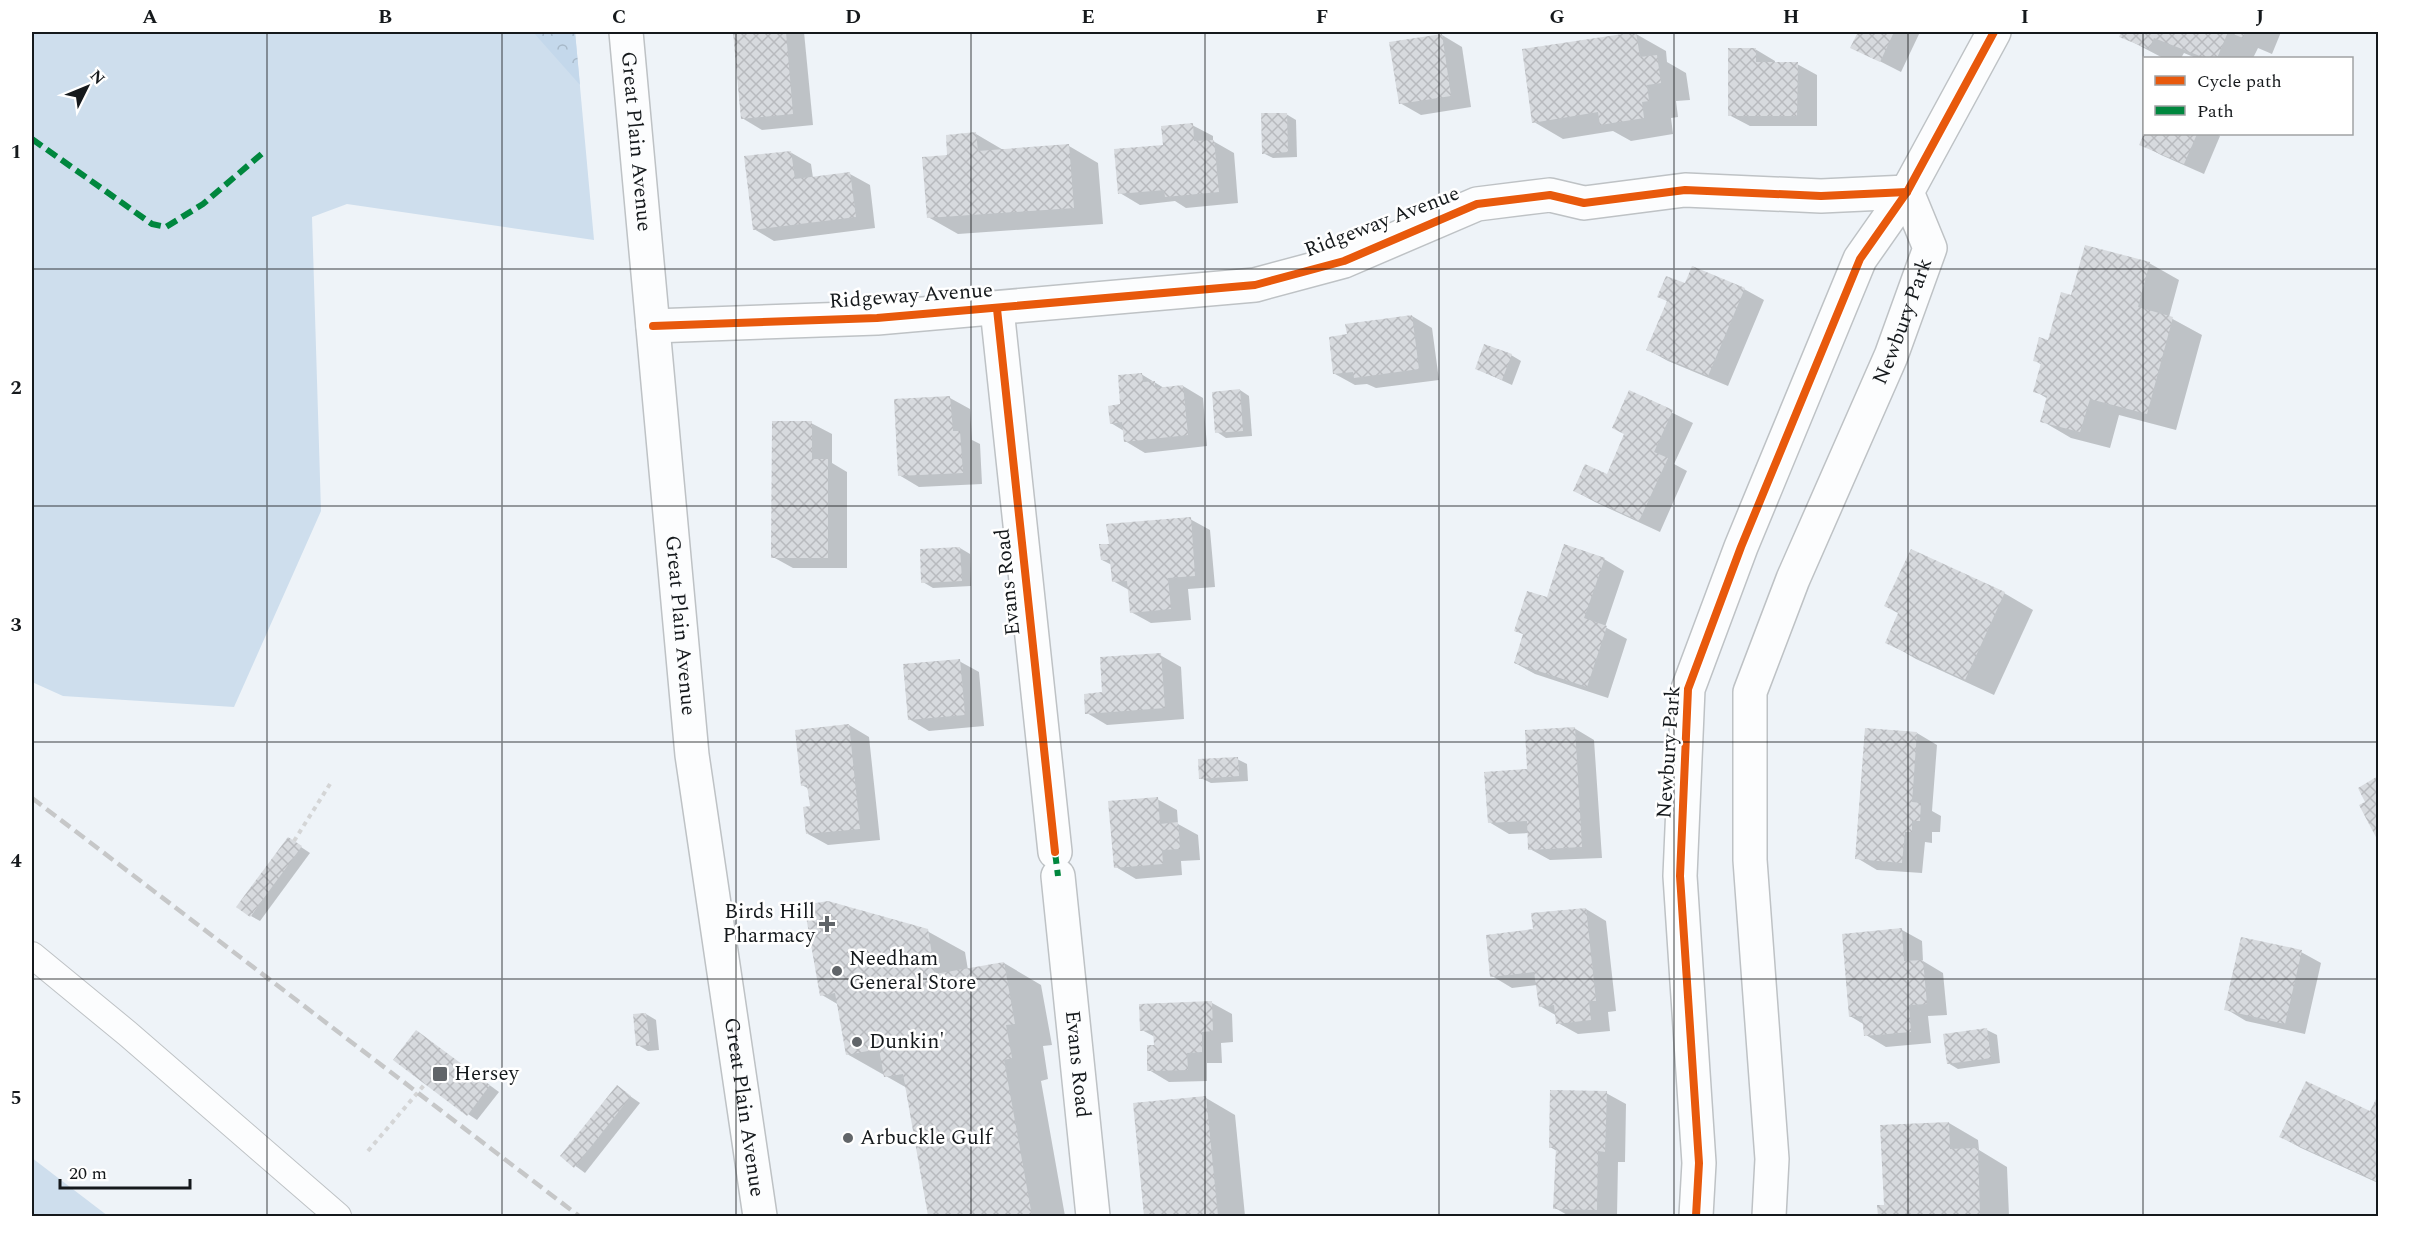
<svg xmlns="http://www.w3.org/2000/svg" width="2410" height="1248" viewBox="0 0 2410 1248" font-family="Spectral,serif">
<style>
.green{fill:#cedeed}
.forest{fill:url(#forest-crowns)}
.shadow{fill:#0003}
.building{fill:url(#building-cross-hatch)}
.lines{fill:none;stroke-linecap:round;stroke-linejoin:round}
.service-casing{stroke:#bec2c5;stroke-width:28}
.minor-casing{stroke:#bec2c5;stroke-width:36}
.secondary-casing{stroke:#bec2c5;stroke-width:36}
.path{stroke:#d4d5d6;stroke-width:4;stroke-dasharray:4.5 4.5;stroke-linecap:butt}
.service{stroke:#fcfdfe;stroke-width:26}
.minor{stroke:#fcfdfe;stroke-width:33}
.secondary{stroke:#fcfdfe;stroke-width:33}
.rail{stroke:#c6c7c8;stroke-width:4.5;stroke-dasharray:12 6;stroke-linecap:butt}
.quiet{stroke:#00873e;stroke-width:6;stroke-dasharray:12 6;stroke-linecap:butt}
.cycleway-casing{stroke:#fff;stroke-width:11}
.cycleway{stroke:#e8590c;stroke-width:8}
.grid{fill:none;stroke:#15191c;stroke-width:1.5;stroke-opacity:0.55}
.poi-dot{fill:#616569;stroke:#fff;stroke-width:2}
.labels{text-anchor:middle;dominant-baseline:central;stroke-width:5;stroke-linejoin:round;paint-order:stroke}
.street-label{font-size:21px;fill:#15191c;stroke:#fff}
.poi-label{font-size:21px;fill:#15191c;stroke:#fff;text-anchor:start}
.neatline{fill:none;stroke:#15191c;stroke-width:2}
.grid-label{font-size:20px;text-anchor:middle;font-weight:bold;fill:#15191c}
</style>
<defs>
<pattern id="forest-crowns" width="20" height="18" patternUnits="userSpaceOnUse" patternTransform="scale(1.5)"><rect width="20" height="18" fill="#c4d8eb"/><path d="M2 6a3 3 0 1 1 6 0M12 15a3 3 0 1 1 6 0" fill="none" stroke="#a8b9c9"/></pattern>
<pattern id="building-cross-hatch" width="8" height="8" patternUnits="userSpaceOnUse" patternTransform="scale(1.5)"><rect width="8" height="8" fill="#d7dade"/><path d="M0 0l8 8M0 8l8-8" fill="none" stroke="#b8babe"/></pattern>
</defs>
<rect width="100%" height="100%" fill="#eef3f8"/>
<!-- green -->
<g class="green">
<path d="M32,32H575L594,240L347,204L312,217L321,511L234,707L63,696L32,682Z"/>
<path d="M32,1158L108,1216H32Z"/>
</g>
<!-- forest -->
<path class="forest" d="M533,32H575L580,85Z"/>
<!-- shadow -->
<g class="shadow">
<path d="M734,32H804L813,125L762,130L742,118Z"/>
<path d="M1860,32H1920L1901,72L1852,47Z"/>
<path d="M2123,32H2281L2272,54L2258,48L2253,58H2196L2184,53L2181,58H2163L2121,36Z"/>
<path d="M1636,34L1666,51L1667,62L1686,73L1690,100L1676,101L1678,117L1671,118L1673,134L1631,141L1613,131L1563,139L1534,122Z"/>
<path d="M1442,35L1462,47L1471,107L1421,115L1400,103Z"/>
<path d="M1755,49L1775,61V64H1797L1817,75V126H1750L1729,115Z"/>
<path d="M1286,114L1296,120L1297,157L1273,158L1263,153Z"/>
<path d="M1192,125L1213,136V141L1234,153L1238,203L1186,208L1175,201L1140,205L1120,193L1165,147Z"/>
<path d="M976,134L1005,151L1069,146L1098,163L1103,224L958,234L928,217L948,156Z"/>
<path d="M2145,134H2216L2220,136L2204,174L2161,155L2141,144Z"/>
<path d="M790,152L811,164L813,178L850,174L870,185L875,228L774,241L754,229Z"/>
<path d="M2149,263L2179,280L2169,317L2202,335L2176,430L2119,415L2110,448L2071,438L2042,421L2048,399L2035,391L2042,365L2034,360L2049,342L2072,297Z"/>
<path d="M1686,285L1744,289L1764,300L1728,386L1668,361L1648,350L1669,302L1659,296Z"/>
<path d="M1412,316L1432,328L1439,380L1376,388L1367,384L1355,385L1335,374L1348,335Z"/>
<path d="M1511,355L1521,361L1512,385L1477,369Z"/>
<path d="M1141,374L1164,388L1183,386L1203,398L1207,446L1145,453L1125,441L1124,431L1111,423Z"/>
<path d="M1240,390L1249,396L1252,436L1226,438L1217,432Z"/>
<path d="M1630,392L1693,423L1674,464L1687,471L1660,532L1595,502L1575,491L1607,476L1626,434Z"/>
<path d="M950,398L970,409L972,440L980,444L982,484L919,487L899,475Z"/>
<path d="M811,423L832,434V463L847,472V568H793L773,557Z"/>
<path d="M1190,519L1210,530L1215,587L1188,589L1191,620L1151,623L1131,612L1129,590L1113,581L1112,565L1102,560L1110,545Z"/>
<path d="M960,548L970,554L971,586L933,588L923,582L921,550Z"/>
<path d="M1604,559L1624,571L1605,627L1627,639L1608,698L1535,674L1515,663L1525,635L1516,630L1548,599Z"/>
<path d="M2004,593L2033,610L1994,695L1916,659L1887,642Z"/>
<path d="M1160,655L1181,667L1184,719L1107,725L1087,713L1104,693Z"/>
<path d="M959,661L979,672L984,726L929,731L909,719Z"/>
<path d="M849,725L869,737L880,840L828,845L808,834L811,808L809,789L802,785Z"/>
<path d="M1574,728L1594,740L1602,858L1550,860L1530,849L1529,833L1509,834L1489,822L1529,771Z"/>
<path d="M1917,733L1937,745L1932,811L1941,816L1940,832H1932V843L1925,842L1922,873L1877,870L1857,858Z"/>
<path d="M1237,759L1247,764L1248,781L1211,783L1201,778Z"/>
<path d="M2378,778V838L2361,806L2367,803L2360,788Z"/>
<path d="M1157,799L1177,810L1178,824L1198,835L1200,860L1181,861L1182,875L1136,879L1116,867Z"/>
<path d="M298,845L310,853L260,921L251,916Z"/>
<path d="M1586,909L1606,921L1616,1011L1608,1012L1610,1031L1578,1034L1558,1023L1557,1016L1540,1006L1537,985L1512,988L1492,976Z"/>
<path d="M1902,930L1922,941L1923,961L1943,973L1947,1015L1928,1016L1931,1043L1886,1047L1866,1035L1865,1025L1850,1016Z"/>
<path d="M927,931L965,952L968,970L1004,963L1041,985L1052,1045L1043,1046L1048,1079L1041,1081L1065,1216H930L907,1088L847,1054L839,1005L822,995Z"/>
<path d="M2301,952L2321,963L2305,1034L2246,1021L2226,1009Z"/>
<path d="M1212,1003L1232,1014L1233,1042L1221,1043L1222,1063H1207V1081L1169,1082L1149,1070L1156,1047L1155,1037L1142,1030L1140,1005Z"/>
<path d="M646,1014L656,1020L659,1050L648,1051L638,1045Z"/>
<path d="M1987,1030L1997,1035L2000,1063L1958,1069L1948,1063Z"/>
<path d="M417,1032L499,1092L477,1120L468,1114Z"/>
<path d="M617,1087L640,1103L585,1173L562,1156Z"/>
<path d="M1606,1093L1626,1104L1625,1162H1618L1617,1216H1569L1555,1208L1557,1151L1550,1147Z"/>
<path d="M1206,1098L1235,1115L1245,1216H1146L1135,1104Z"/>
<path d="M2377,1101H2378V1183L2301,1148L2281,1137L2371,1113Z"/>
<path d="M1949,1123L1978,1140L1979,1150L2007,1167L2009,1216H1879V1206H1886Z"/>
</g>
<!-- building -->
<g class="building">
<path d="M733,32H786L793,114L741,119Z"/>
<path d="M1636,32L1640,57L1657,55L1661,83L1647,85L1649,101L1642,102L1644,118L1600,125L1598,112L1532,123L1522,49Z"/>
<path d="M1858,32H1894L1880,62L1850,48Z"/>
<path d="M2121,32H2245L2243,38L2228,32L2217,58H2205L2154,38L2149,49L2119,37Z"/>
<path d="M1442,34L1451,96L1399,104L1389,42Z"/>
<path d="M1728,48H1756V62H1798L1797,116H1728Z"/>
<path d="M1261,113H1287L1288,152L1262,154Z"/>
<path d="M1193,123L1194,141L1214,140L1219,192L1165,197L1164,190L1118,194L1114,149L1163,145L1161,126Z"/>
<path d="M976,132L978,151L1069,144L1074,208L927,218L922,157L947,155L946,135Z"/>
<path d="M2144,134H2197L2184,164L2139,145Z"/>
<path d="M791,151L795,179L850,172L856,217L753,230L744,156Z"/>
<path d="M2085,245L2150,262L2138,307L2173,317L2147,414L2090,399L2080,432L2040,422L2047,396L2033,392L2041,363L2033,361L2039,337L2048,340L2061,292L2071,295Z"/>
<path d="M1692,266L1745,288L1708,376L1646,350L1667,301L1657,297L1666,276L1685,283Z"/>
<path d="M1412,315L1419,369L1354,378L1353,372L1333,374L1329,337L1347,334L1345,324Z"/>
<path d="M1484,344L1512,354L1502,380L1475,369Z"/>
<path d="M1142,373L1143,382L1155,381V388L1183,385L1188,435L1124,442L1122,422L1110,424L1108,406L1120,404L1118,375Z"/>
<path d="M1240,389L1243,431L1215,433L1212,392Z"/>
<path d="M1629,390L1673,410L1654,452L1668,458L1639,521L1573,491L1585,464L1607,474L1624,434L1612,428Z"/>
<path d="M950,396L953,431H960L963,473L898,476L894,399Z"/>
<path d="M772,421H812V459H828V558H771Z"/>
<path d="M1191,517L1195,576L1168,578L1171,609L1130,613L1127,581L1112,582L1110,560H1101L1099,544H1109L1106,524Z"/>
<path d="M1564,544L1605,558L1584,618L1607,626L1587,687L1514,663L1523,634L1514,631L1527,591L1547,597Z"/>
<path d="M960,547L962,581L921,583L920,549Z"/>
<path d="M1911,549L2005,592L1965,680L1885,643L1898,613L1884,606Z"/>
<path d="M1161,653L1165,708L1085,714L1084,694L1102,692L1100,657Z"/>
<path d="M960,659L965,715L908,720L903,664Z"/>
<path d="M849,724L860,829L806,834L803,807L810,806L807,785L801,786L795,730Z"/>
<path d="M1575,727L1582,847L1528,850L1527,821L1488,823L1484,772L1527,769L1525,730Z"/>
<path d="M1865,728L1917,732L1912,802L1921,803L1920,821H1912V832H1905L1902,863L1855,859Z"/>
<path d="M1238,757L1239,776L1199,779L1198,759Z"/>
<path d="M2378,776V841L2359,805L2365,802L2358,788Z"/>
<path d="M1158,797L1160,824L1178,822L1180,849L1162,850L1163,864L1114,868L1108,801Z"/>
<path d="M288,837L302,846L250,917L236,907Z"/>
<path d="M828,901L928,929L935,974L1004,962L1015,1024L1006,1025L1012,1058L1004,1060L1032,1216H928L903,1074L884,1077L879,1049L846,1055L835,993L820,996L804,905Z"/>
<path d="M1586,908L1596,1001H1589L1591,1020L1556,1024L1554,1005L1539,1007L1534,972L1490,977L1486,935L1533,929L1531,913Z"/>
<path d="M1902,928L1904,961L1923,960L1927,1004L1909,1005L1911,1032L1864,1036L1862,1016L1849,1017L1842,934Z"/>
<path d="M2241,937L2302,950L2285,1024L2224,1010Z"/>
<path d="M1212,1001L1213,1031L1202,1032V1052L1187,1053L1188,1070L1147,1071V1045H1154L1153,1030L1140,1031L1139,1004Z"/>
<path d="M646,1013L650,1045L636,1046L633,1014Z"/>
<path d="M1987,1028L1991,1058L1947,1064L1943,1034Z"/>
<path d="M416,1030L490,1085L467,1116L393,1060Z"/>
<path d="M2306,1081L2370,1111L2376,1099L2378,1100V1182L2279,1137Z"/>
<path d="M617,1085L631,1096L574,1168L560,1156Z"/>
<path d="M1550,1090L1607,1091L1605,1152L1598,1151L1597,1210L1553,1209L1556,1148H1549Z"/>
<path d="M1206,1096L1218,1216H1144L1133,1103Z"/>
<path d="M1949,1122L1950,1149L1978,1148L1980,1216H1878L1877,1205H1884L1880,1125Z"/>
</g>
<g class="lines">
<defs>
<path id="service" d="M32,955L128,1034L338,1216"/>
<g id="minor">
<path d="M997,309L1055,852"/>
<path d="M653,326L877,318L1255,285L1344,261L1477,204L1550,195L1584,203L1685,190L1821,196L1907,192"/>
<path id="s1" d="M1058,876L1093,1216"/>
<path d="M1696,1216L1699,1163L1680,876L1688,689L1741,547L1860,259L1907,192L1994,32"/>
<path id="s2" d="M1769,1216L1772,1159L1750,860V692L1793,579L1891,356L1930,248L1907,192"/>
</g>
<g id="secondary">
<path id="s3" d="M626,32L692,755L760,1216"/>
</g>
</defs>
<!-- service casing -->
<use href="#service" class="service-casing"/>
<!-- minor casing -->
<use href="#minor" class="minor-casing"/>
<!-- secondary casing -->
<use href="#secondary" class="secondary-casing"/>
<!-- path -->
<g class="path">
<path d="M294,841L330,784"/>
<path d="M368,1151L425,1084"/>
</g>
<!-- service -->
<use href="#service" class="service"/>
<!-- minor -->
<use href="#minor" class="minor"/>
<!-- secondary -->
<use href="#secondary" class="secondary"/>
<!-- rail -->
<path class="rail" d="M32,798L579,1216"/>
<!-- quiet -->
<g class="quiet">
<path d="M32,139L152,224L166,227L203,204L265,151"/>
<path d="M1055,852L1058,876"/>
</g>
<defs>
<g id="cycleway">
<path d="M997,309L1055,852"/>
<path d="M653,326L877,318L1255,285L1344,261L1477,204L1550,195L1584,203L1685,190L1821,196L1907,192"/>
<path d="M1696,1216L1699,1163L1680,876L1688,689L1741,547L1860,259L1907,192L1994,32"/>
</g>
</defs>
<!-- cycleway casing -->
<use href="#cycleway" class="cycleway-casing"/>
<!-- cycleway -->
<use href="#cycleway" class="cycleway"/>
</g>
<!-- grid -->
<path class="grid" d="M267,32V1216M502,32V1216M736,32V1216M971,32V1216M1205,32V1216M1439,32V1216M1674,32V1216M1908,32V1216M2143,32V1216M32,269H2378M32,506H2378M32,742H2378M32,979H2378"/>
<!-- markers -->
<g class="poi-dot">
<path d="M824 915h6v6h6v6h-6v6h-6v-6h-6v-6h6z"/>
<circle cx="837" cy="971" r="6"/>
<circle cx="857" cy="1042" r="6"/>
<rect x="432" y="1066" width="16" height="16" rx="3"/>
<circle cx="848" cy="1138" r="6"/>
</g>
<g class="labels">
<!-- street labels -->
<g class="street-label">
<text stroke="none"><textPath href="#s3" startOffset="110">Great Plain Avenue</textPath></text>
<text transform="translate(1382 222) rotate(-21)">Ridgeway Avenue</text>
<text transform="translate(911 296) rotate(-4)">Ridgeway Avenue</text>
<text stroke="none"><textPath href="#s2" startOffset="926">Newbury Park</textPath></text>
<text transform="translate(1008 582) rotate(-96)">Evans Road</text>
<text stroke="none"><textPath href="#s3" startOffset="596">Great Plain Avenue</textPath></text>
<text transform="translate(1669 752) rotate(-86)">Newbury Park</text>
<text stroke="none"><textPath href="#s1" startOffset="189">Evans Road</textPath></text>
<text stroke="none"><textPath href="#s3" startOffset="1082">Great Plain Avenue</textPath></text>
</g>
<!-- poi labels -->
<g class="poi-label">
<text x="815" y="912" text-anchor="end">Birds Hill<tspan x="815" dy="24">Pharmacy</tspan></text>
<text x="849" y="959">Needham<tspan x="849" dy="24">General Store</tspan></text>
<text x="869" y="1042">Dunkin'</text>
<text x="454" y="1074">Hersey</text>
<text x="860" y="1138">Arbuckle Gulf</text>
</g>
</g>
<!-- border -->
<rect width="2410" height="1248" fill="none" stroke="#ffffff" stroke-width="66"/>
<!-- legend -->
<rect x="2143" y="57" width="210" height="78" fill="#ffffff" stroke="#a1a3a4" stroke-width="1.5"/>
<rect x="2155" y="76" width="30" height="9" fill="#e8590c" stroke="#a1a3a4" stroke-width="1.5"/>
<text x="2197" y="87" font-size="18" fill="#15191c">Cycle path</text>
<rect x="2155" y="106" width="30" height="9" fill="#00873e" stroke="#a1a3a4" stroke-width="1.5"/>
<text x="2197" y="117" font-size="18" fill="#15191c">Path</text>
<!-- north arrow -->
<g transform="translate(87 87) rotate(47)" stroke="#ffffff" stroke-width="4.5" paint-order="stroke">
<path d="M0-4.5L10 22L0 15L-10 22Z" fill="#15191c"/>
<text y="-9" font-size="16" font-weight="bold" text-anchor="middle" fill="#15191c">N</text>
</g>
<!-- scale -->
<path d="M60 1179v9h130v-9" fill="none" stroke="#15191c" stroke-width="3"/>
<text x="69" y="1179" font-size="18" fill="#15191c" stroke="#ffffff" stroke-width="4.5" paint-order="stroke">20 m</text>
<rect x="33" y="33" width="2344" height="1182" class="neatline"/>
<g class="grid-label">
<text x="150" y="23">A</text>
<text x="385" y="23">B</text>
<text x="619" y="23">C</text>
<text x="853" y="23">D</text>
<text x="1088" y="23">E</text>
<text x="1322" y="23">F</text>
<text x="1557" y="23">G</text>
<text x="1791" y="23">H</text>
<text x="2025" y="23">I</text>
<text x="2260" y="23">J</text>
<text x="16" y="158">1</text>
<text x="16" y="394">2</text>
<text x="16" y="631">3</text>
<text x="16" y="867">4</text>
<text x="16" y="1104">5</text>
</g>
</svg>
